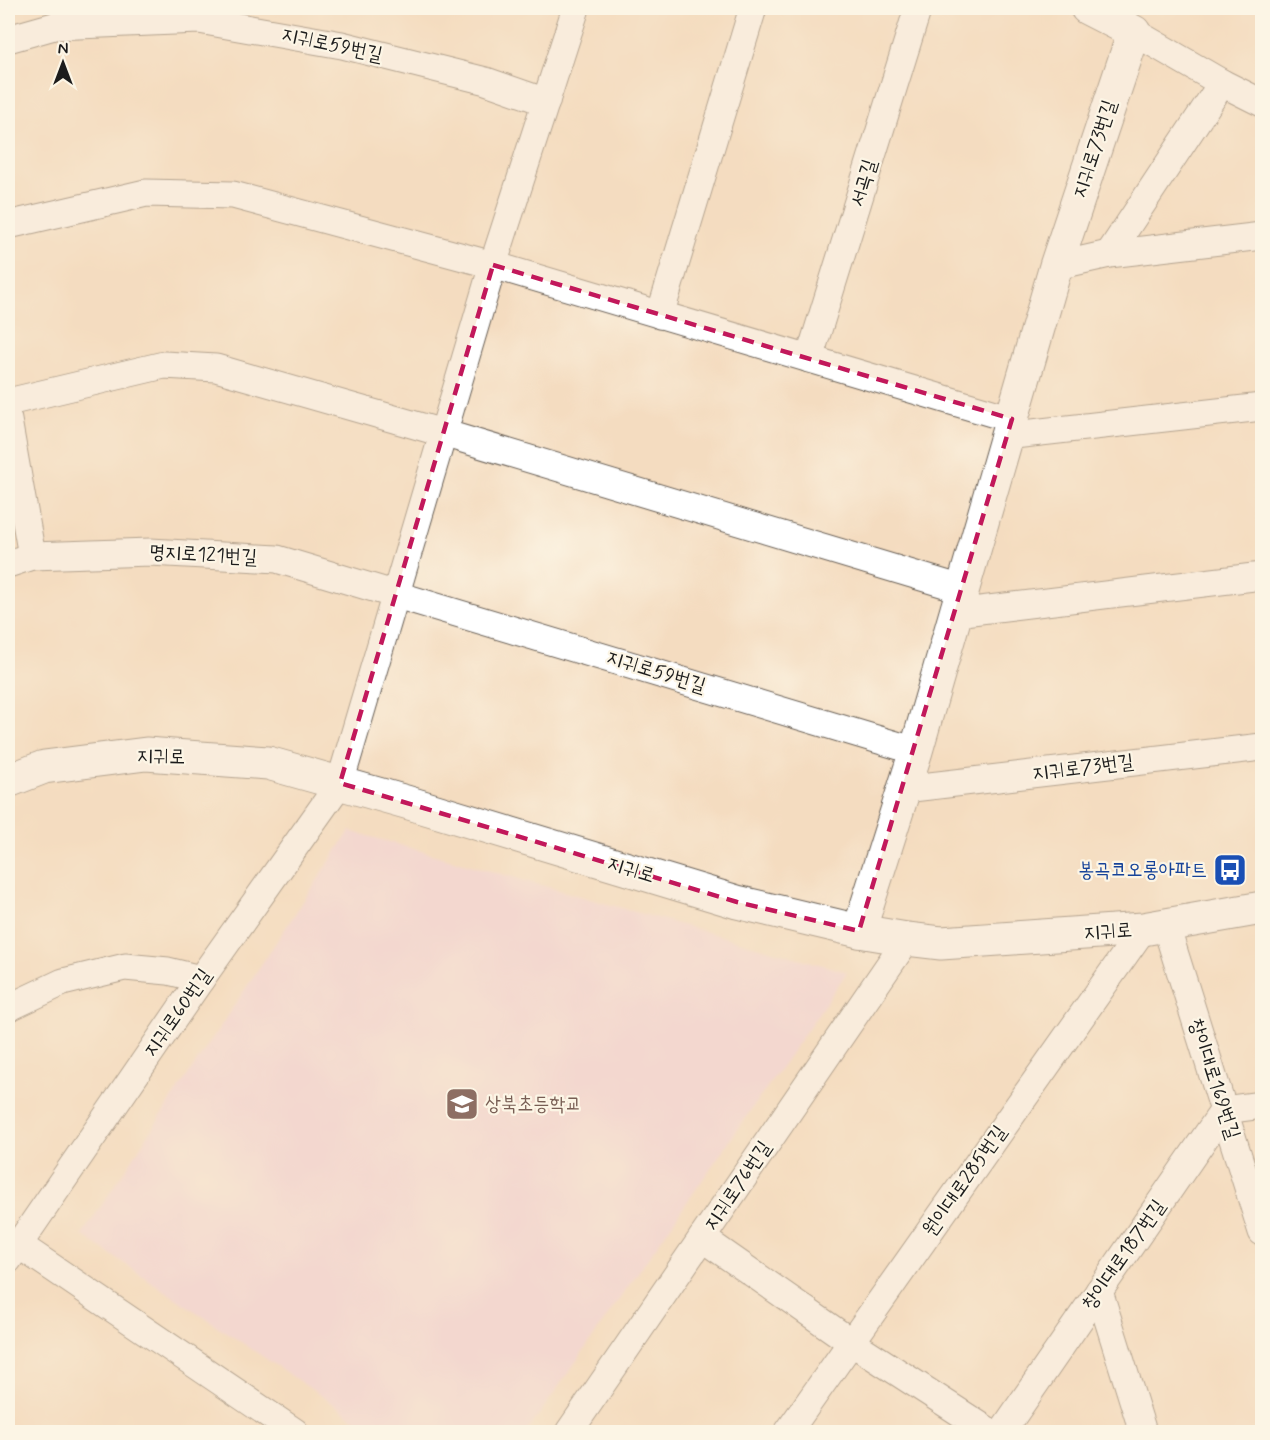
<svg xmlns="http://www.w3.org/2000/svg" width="1270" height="1440" viewBox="0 0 1270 1440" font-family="Mynerve,'Poor Story',sans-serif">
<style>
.built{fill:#f1d0e3}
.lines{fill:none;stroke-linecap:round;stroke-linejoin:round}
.minor-casing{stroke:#685f55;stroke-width:29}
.tertiary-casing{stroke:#685f55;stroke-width:35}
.minor{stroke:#fff;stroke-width:27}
.tertiary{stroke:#fff;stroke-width:33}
.marked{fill:none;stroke:#c2185b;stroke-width:4.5;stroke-dasharray:12 8;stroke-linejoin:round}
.labels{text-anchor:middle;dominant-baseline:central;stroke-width:4.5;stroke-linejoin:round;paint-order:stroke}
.street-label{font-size:20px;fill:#1c1c1c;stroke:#fcf5e5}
.transit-label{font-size:20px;fill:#164399;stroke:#fcf5e5;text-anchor:end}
.education-label{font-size:20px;fill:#785e54;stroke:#fcf5e5;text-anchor:start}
</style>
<rect width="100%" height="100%" fill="#fcf5e5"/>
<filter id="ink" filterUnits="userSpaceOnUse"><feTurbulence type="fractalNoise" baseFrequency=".0167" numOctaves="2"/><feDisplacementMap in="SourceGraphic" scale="12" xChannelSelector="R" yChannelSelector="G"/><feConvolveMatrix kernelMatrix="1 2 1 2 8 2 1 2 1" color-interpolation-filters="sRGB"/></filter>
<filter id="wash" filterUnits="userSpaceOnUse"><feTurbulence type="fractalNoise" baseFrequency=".008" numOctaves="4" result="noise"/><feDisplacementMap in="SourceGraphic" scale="24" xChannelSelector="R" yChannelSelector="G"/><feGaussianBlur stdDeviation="1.35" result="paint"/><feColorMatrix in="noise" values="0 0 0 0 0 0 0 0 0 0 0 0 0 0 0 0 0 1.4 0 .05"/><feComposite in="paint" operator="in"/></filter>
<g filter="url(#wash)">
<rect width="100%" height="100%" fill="#f4dcc0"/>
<!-- built -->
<path class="built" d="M350,831L847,972L527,1432H375L82,1235Z"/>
</g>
<g filter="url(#ink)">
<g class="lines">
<defs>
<g id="minor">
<path d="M1134,32L1222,83L1262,103"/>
<path d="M8,39L54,26L199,20L342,45L486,81L546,102"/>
<path d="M8,225L146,193L233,195L493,265L1012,419"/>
<path d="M1109,254L1222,83"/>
<path d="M1056,266L1109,254L1262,236"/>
<path d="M660,315L753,8"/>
<path d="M809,359L918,8"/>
<path d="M8,402L164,365L216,368L443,433L962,589"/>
<path d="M8,420L32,556"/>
<path d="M1006,436L1262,407"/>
<path d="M8,564L32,556L150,552L277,559L916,751"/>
<path d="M955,613L1262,576"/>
<path d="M904,789L1262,747"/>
<path d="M1166,926L1262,1232"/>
<path d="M8,1008L63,982L125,967L168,971L201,979"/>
<path d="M702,1238L851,1342L990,1432"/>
<path d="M19,1245L295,1432"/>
<path d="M8,1260L201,979L340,783L493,265L576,8"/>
<path d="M1099,1291L1143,1432"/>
<path d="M569,1432L907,939"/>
<path d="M788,1432L1143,929"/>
<path d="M1002,1432L1224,1110L1262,1105"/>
</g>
<g id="tertiary">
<path d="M8,781L44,767L146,754L268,763L406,802L737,902L859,931L907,939L941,943L1143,929L1262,908"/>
<path d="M859,931L916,751L1056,266L1134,32L1087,8"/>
</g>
</defs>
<!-- minor casing -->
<use href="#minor" class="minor-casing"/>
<!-- tertiary casing -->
<use href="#tertiary" class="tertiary-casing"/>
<!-- minor -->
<use href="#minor" class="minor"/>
<!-- tertiary -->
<use href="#tertiary" class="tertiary"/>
</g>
</g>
<!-- marked area -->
<path d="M0 0H1270V1440H0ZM493,265L1012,419L859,931L737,902L340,783Z" fill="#f4dcc0" fill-opacity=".55" fill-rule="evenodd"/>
<path class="marked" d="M493,265L1012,419L859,931L737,902L340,783Z"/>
<!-- icons -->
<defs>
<symbol id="bus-square" viewBox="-11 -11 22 22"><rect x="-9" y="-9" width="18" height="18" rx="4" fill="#1a4fb4" stroke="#fcf5e5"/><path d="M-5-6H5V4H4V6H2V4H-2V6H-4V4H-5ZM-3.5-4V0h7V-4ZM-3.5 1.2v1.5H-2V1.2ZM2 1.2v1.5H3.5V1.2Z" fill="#fff"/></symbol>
<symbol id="school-square" viewBox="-11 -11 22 22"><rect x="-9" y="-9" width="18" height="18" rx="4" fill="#8d6e63" stroke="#fcf5e5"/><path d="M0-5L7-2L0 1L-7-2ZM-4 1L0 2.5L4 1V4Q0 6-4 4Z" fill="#fff"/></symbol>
</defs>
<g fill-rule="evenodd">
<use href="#bus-square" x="1211" y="851" width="38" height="38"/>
<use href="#school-square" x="443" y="1085" width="38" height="38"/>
</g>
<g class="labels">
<!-- street labels -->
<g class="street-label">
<text transform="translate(332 45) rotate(12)">지귀로59번길</text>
<text transform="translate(1095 149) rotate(-72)">지귀로73번길</text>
<text transform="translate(864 183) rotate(-73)">서곡길</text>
<text transform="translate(203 555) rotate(3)">명지로121번길</text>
<text transform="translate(656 672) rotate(17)">지귀로59번길</text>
<text transform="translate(161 757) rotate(1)">지귀로</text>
<text transform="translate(1083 768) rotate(-7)">지귀로73번길</text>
<text transform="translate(631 870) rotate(17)">지귀로</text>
<text transform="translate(1108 932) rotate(-4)">지귀로</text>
<text transform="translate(178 1013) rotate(-55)">지귀로60번길</text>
<text transform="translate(1214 1079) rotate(72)">창이대로169번길</text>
<text transform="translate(965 1181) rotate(-55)">원이대로285번길</text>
<text transform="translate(738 1186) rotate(-56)">지귀로76번길</text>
<text transform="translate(1124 1255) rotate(-55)">창이대로187번길</text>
</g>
<!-- transit labels -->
<g class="transit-label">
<text x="1207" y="870">봉곡코오롱아파트</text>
</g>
<!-- education labels -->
<g class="education-label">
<text x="485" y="1104">상북초등학교</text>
</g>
</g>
<!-- margin -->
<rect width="1270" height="1440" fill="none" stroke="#fcf5e5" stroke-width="30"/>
<!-- north arrow -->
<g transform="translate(63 63)" stroke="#fcf5e5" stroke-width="4.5" paint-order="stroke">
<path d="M0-4.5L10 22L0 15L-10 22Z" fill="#1c1c1c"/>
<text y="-9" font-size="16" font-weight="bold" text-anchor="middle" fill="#1c1c1c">N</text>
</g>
</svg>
